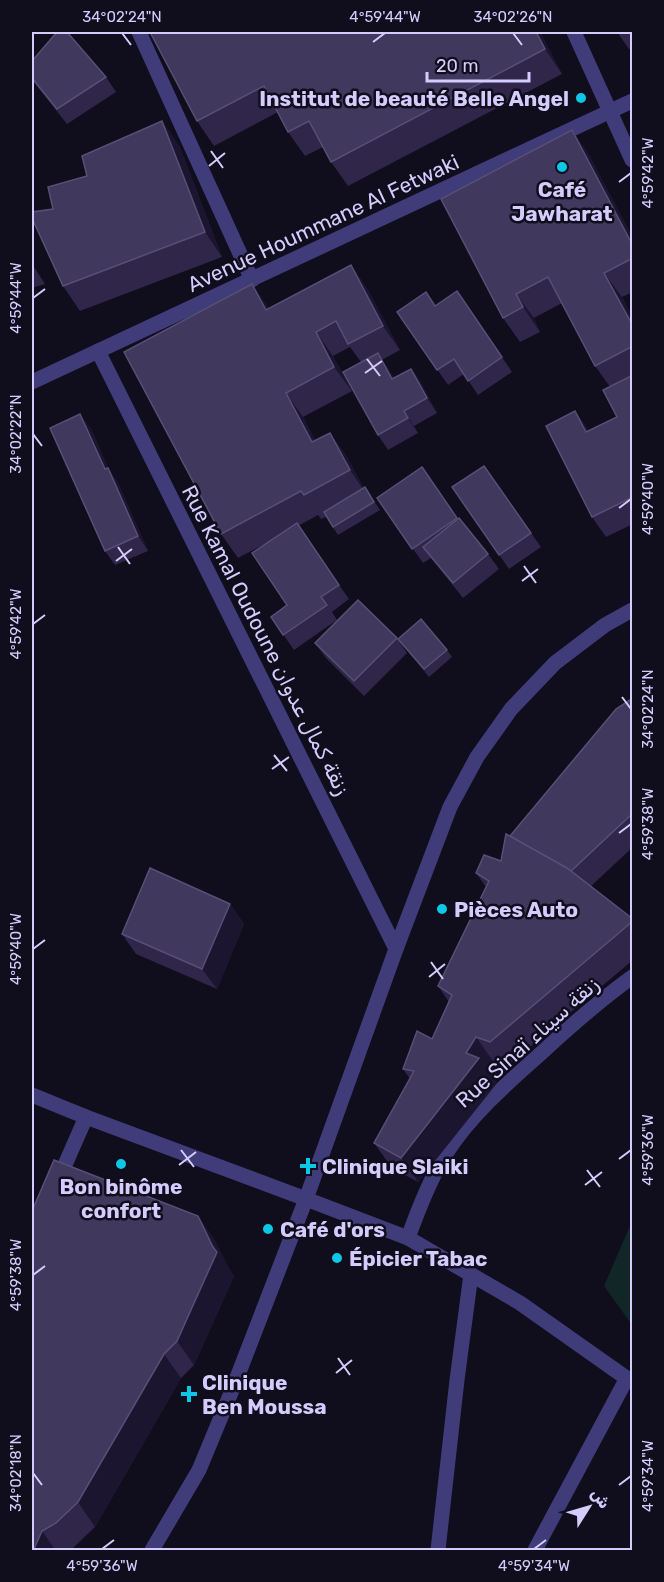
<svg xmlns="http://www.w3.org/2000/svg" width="664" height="1582" viewBox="0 0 664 1582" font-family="Rubik,Cairo,sans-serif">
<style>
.green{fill:#102627}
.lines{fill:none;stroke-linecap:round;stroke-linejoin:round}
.minor{stroke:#403b79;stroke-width:15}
.wall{fill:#2f264a}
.shaded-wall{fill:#1b1530}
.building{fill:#41385d;stroke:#584f76;stroke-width:1.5}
.ticks{fill:none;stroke:#d4ccfc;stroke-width:2}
.poi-dot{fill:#0dc7e7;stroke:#100d1d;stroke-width:2}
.labels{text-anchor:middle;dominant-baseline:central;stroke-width:5;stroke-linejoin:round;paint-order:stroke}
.poi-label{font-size:21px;font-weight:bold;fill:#d4ccfc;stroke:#100d1d;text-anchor:start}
.street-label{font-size:21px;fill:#d4ccfc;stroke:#100d1d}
.neatline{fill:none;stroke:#d4ccfc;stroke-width:2}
.ticks-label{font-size:15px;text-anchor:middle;fill:#d4ccfc}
</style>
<rect width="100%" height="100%" fill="#100d1d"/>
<!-- green -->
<path class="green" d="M632,1221V1325L604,1286Z"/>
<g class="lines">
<!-- minor -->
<g class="minor">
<path d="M139,32L252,280"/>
<path d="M574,32L632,160"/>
<path d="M98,351L396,949"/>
<path d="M32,382L632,101"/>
<path d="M32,1095L86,1117L306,1199L408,1238L520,1303L632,1382"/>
<path d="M57,1183L86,1117"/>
<path d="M408,1238C418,1210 429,1181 445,1155C469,1117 504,1086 538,1056C568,1028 599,1001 632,977"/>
<path d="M152,1550L199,1470L233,1388L306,1199L396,949L450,807L477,757L511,709L555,663L605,625L632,610"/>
<path d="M438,1550L457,1380L471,1274"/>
<path d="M535,1550L627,1378"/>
</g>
</g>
<!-- wall -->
<g class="wall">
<path d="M150,32H540L562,74L348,186L331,162L323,147L305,156L288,132L278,112L214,146L197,121Z"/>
<path d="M617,32H633V48L629,49Z"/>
<path d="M32,61L106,77L116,92L67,124L32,80Z"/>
<path d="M572,130L589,155L633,238V292L622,297L633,318V524L606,537L592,517L575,411L589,431L617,417L610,387L595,366L562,303L534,318L540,332L520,342L503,318Z"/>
<path d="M179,145L222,257L80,311L63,286L53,209Z"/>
<path d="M32,264L45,284L32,288Z"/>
<path d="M351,265L368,290L400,350L382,360L394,378L411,369L421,383L437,413L414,426L418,433L388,450L378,435L361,362L350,347L333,356L352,391L303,417L315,440L330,433L347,457L364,489L365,487L380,510L338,535L326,517L321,519L318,515L298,526L349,599L332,612L337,620L294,650L271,617L287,605L272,540L238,558L221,534L269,309Z"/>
<path d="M457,291L512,372L478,395L464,374L448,385L397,312L436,306Z"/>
<path d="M91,429L108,468L118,483L148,551L115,565L105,551Z"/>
<path d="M484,466L541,547L509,569L452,487Z"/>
<path d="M422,467L458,519L488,554L499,569L463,598L431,558L423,563L377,498Z"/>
<path d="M397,638L407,653L364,696L326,658L315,643Z"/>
<path d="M398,639L447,650L452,657L429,677Z"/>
<path d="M633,698V847L590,887L633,919V960L507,1066L493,1061L488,1070L497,1083L418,1182L392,1168L374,1143L410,1079L403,1069L432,1039L449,1002L438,986L486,887L476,873L501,861L510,836Z"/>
<path d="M230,904L244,924L217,989L136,954L122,934Z"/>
<path d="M198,1216L215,1241L228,1267L234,1276L194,1365L181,1378L95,1527L73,1548L68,1551H32Z"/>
</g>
<!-- shaded-wall -->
<g class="shaded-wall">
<path d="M536,32H540L562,74L545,49Z"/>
<path d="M162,121L179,145L222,257L205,232Z"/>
<path d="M572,130L589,155L633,238V246Z"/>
<path d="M351,265L368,290L400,350L383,326Z"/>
<path d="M604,273L622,297L633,318V326Z"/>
<path d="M252,284L269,308L284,335L266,310Z"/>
<path d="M516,294L534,318L540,332L523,307Z"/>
<path d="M316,332L333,356L352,391L334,367Z"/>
<path d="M378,353L388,368L402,394L392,379Z"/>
<path d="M411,369L421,383L437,413L427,398Z"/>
<path d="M286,393L303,417L329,467L312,442Z"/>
<path d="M404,411L414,426L418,433L408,418Z"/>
<path d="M575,411L590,432H586Z"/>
<path d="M80,414L91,429L115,484L105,469Z"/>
<path d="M330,433L347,457L367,495L350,470Z"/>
<path d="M108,468L118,483L148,551L138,536Z"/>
<path d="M230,904L244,924L217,989L202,969Z"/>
<path d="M476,1037L493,1061L488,1070L497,1083L418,1182L401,1158Z"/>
<path d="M198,1216L215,1241L228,1267L234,1276L194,1365L177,1341L213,1247Z"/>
<path d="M164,1354L181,1378L95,1527L78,1502Z"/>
<path d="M42,1531L56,1551H33Z"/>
</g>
<!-- building -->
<g class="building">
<path d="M57,32H67L106,77L57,109L32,78V61Z"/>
<path d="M150,32H536L545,49L331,162L309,121L288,132L264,86L197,121Z"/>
<path d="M162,121L205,232L63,286L32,218V212L53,209L48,187L87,176L82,156Z"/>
<path d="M572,130L633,246V258L604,273L633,326V346L595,366L548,277L516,294L523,307L503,318L441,199Z"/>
<path d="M351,265L383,326L348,344L336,321L316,332L334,367L286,393L312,442L330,433L350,470L304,495L301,491L221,534L124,352L252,284L266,310Z"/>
<path d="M457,291L502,357L468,381L454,359L437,370L397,312L426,292L435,306Z"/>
<path d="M378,353L392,379L411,369L427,398L404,411L408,418L378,435L343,372Z"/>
<path d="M633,375V497L592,517L546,426L575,411L586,432L617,417L603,390Z"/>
<path d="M80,414L105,469L108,468L138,536L105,551L50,428Z"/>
<path d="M484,466L531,533L499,555L452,487Z"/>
<path d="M422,467L457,518L412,549L377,498Z"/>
<path d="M365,487L374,502L333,527L324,512Z"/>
<path d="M459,518L488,554L453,583L423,547Z"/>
<path d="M297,523L339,585L321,597L327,605L283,635L271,617L287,605L252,553Z"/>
<path d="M358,600L397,638L354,681L315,643Z"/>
<path d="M421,619L447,650L424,669L398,639Z"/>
<path d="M633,698V813L571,871L510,836L616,709Z"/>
<path d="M506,834L567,868L633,919V921L490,1042L476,1037L466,1053L479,1058L401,1158L374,1143L414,1071L403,1069L417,1031L432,1039L452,995L438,986L489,881L476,873L484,855L501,861Z"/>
<path d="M150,868L230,904L202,969L122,934Z"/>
<path d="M54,1160L198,1216L213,1247L217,1252L177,1341L164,1354L78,1502L56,1523L42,1531L33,1551H32V1211Z"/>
</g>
<!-- ticks -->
<path class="ticks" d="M122,33L131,45M513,33L522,45M373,42L385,33M211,151L223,168M209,166L225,153M619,182L631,173M33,298L45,289M367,359L380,376M365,373L382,361M33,434L42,446M619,508L631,499M118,547L130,564M116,561L132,549M524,566L536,583M522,581L538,569M33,624L45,615M622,697L631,709M274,755L287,771M272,769L289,757M619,833L631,824M33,949L45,940M431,962L443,979M429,977L445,964M181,1150L194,1167M619,1159L631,1150M179,1165L196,1152M587,1170L600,1187M585,1185L602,1172M33,1275L45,1266M338,1358L350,1375M336,1373L352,1360M33,1473L42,1485M619,1485L631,1476M102,1549L114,1540M534,1549L546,1540"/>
<!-- markers -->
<g class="poi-dot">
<circle cx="581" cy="98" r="6"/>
<circle cx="562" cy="167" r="6"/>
<circle cx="442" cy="909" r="6"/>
<circle cx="121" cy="1164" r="6"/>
<path d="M305 1157h6v6h6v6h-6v6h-6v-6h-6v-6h6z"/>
<circle cx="268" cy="1229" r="6"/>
<circle cx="337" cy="1258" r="6"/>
<path d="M186 1385h6v6h6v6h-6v6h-6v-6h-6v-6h6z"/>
</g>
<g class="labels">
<!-- poi labels -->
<g class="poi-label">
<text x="569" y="98" text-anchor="end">Institut de beauté Belle Angel</text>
<text x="562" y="189" text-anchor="middle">Café<tspan x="562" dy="24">Jawharat</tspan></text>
<text x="454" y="909">Pièces Auto</text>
<text x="322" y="1166">Clinique Slaiki</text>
<text x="121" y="1186" text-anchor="middle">Bon binôme<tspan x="121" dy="24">confort</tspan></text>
<text x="280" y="1229">Café d'ors</text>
<text x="349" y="1258">Épicier Tabac</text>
<text x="202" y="1382">Clinique<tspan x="202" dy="24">Ben Moussa</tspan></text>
</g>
<!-- street labels -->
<g class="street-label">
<text transform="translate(323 223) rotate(-25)">Avenue Hoummane Al Fetwaki</text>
<text transform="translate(266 640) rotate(63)">Rue Kamal Oudoune زنقة كمال عدوان</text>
<text transform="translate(527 1042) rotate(-42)">Rue Sinaï زنقة سيناء</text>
</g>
</g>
<!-- border -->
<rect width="664" height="1582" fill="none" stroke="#100d1d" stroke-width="66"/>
<!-- north arrow -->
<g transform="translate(589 1507) rotate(53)" stroke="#100d1d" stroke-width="4.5" paint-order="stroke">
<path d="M0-4.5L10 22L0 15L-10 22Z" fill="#d4ccfc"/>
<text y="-9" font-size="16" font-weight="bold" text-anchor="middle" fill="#d4ccfc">ش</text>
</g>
<!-- scale -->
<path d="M427 72v9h102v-9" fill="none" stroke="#d4ccfc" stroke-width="3"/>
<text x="436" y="72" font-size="18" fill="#d4ccfc" stroke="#100d1d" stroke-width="4.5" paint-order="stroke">20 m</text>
<rect x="33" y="33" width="598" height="1516" class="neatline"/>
<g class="ticks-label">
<text x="122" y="22">34°02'24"N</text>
<text x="385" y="22">4°59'44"W</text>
<text x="513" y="22">34°02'26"N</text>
<text transform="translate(648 173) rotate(-90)" y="5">4°59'42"W</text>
<text transform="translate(16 298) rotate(-90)" y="5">4°59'44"W</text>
<text transform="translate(16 434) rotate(-90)" y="5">34°02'22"N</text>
<text transform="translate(648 499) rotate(-90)" y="5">4°59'40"W</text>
<text transform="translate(16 624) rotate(-90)" y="5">4°59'42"W</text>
<text transform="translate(648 709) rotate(-90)" y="5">34°02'24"N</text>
<text transform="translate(648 824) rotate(-90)" y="5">4°59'38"W</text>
<text transform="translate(16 949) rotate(-90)" y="5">4°59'40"W</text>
<text transform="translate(648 1150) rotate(-90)" y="5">4°59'36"W</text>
<text transform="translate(16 1275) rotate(-90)" y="5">4°59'38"W</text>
<text transform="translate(16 1473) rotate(-90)" y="5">34°02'18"N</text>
<text transform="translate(648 1476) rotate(-90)" y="5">4°59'34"W</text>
<text x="102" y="1571">4°59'36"W</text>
<text x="534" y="1571">4°59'34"W</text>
</g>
</svg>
